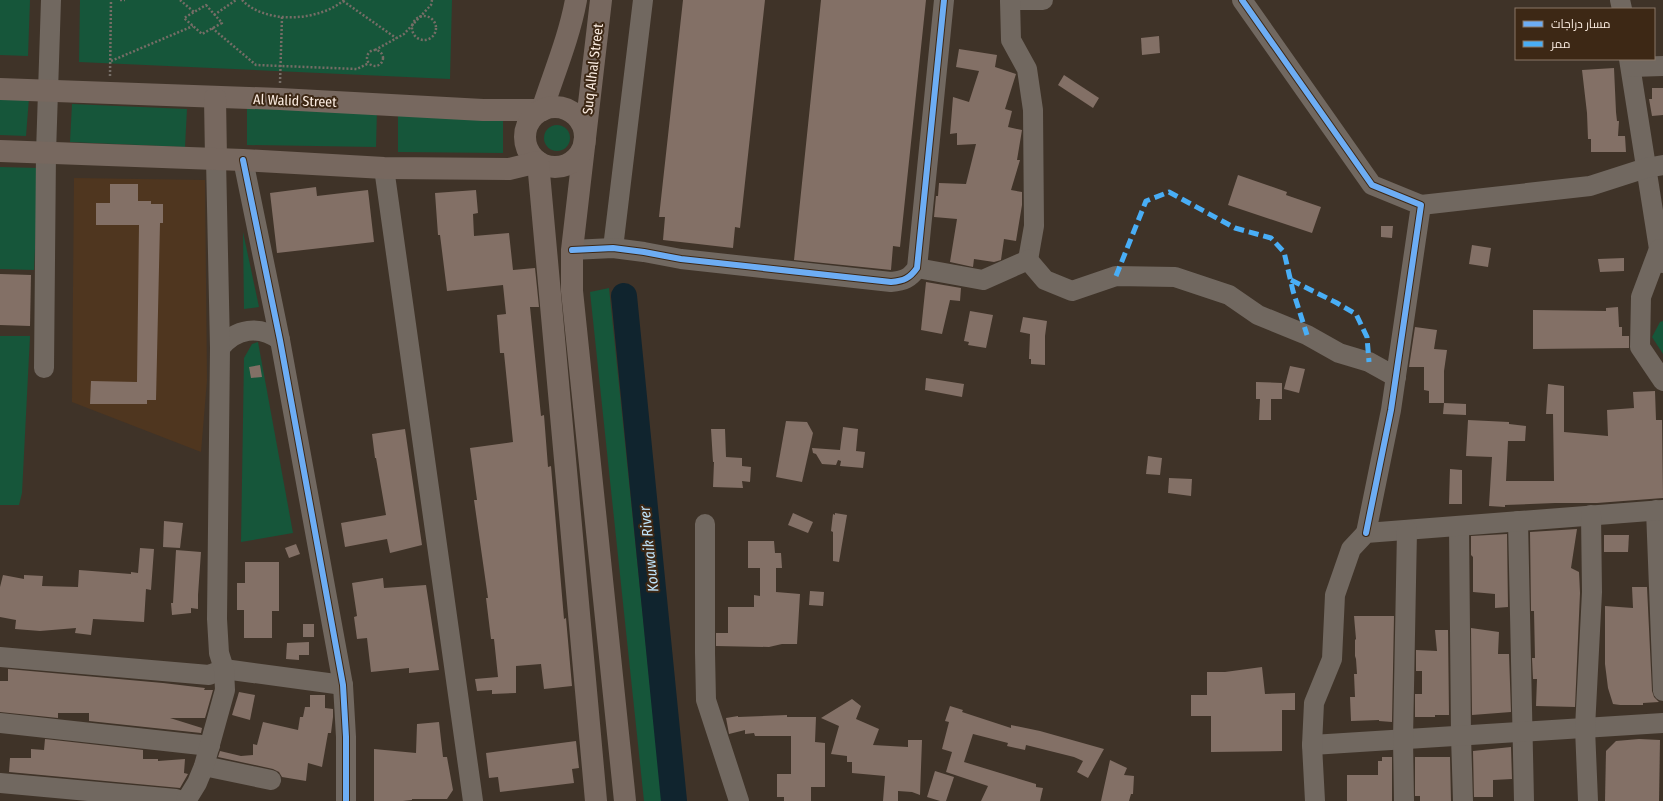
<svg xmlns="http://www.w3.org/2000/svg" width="1663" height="801" viewBox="0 0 1663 801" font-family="'Fira Sans Condensed',Cairo,sans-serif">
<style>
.built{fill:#4f361f}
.green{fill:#16563a}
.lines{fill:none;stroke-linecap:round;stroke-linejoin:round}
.river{stroke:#10242e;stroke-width:26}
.building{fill:#837066}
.path{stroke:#756d66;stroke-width:2.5;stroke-dasharray:2 2;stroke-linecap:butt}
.minor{stroke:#716860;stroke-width:20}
.major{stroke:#77685f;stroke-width:22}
.quiet{stroke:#49aef6;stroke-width:5;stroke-dasharray:10 5;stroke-linecap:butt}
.cycleway-casing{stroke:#3d2815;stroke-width:8}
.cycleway{stroke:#6dadf4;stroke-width:6}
.labels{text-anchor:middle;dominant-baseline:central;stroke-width:4;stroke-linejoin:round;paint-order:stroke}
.street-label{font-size:14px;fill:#fdeee3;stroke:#3d2815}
.water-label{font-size:15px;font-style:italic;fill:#bee2f9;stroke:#3d2815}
</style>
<rect width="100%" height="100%" fill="#3f3328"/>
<!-- built -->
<path class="built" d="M74,178L205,180L207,380L201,452L72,402Z"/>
<!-- green -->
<g class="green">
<path d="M0,0H30L28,56L0,55Z"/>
<path d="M80,0H452L450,79L79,62Z"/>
<path d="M0,96L29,98L26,136L0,135Z"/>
<path d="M72,104L187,109L185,147L70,142Z"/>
<path d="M247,108L377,109L376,147L247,145Z"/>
<path d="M398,114L503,115V153L398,152Z"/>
<circle cx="557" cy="138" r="13"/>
<path d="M0,167L39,168L34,270L0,269Z"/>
<path d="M243,232L259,307L244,309Z"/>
<path d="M609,288L662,801H644L590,292Z"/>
<path d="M1663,321V354L1652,337L1660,322Z"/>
<path d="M0,336H30L22,493L19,505H0Z"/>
<path d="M258,342L293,533L241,542L244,358L252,344Z"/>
</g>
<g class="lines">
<!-- river -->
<path class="river" d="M624,296L674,801"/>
</g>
<!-- building -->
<g class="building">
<path d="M683,0H765L740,228L735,227L733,248L663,240L665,217H659Z"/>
<path d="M821,0H926L900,247L893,246L891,270L794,260Z"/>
<path d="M1159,36L1160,53L1142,55L1141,38Z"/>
<path d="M959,49L997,55L995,67L1016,74L1005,109L1012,111L1008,127L1022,130L1017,160H1020L1011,190L1022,192V205L1016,241L1004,239L1001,260L994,262L974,259L973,267L950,262L957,219L934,217L936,196H938L939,183L966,184L976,144L957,145V133L950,134L953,97L969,102L979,71L956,67Z"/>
<path d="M1614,68L1616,112L1617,121H1619L1618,136H1625L1626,152H1591V139H1588L1587,113L1582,70Z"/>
<path d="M1064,75L1099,98L1093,108L1058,85Z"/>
<path d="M1652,88H1663V115L1652,116L1649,99H1652Z"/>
<path d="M1238,175L1287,192L1286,195L1321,207L1312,233L1228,205Z"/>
<path d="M110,184H138V201H151V204H163V223H160L156,400H147V404H90L91,381L137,382L139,225H96V203H110Z"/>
<path d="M316,187L317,196L368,190L374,242L277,253L270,193Z"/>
<path d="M476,190L478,213L473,214L474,236L509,233L513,270L535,268L539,307H530L541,416L544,415L548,467L551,466L564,619L566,618L572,686L544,689L541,664L516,666V693L492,694V690L477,691L475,679L498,677L494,639H491L486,598H488L474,500H477L470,448L513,442L504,353H500L497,315L506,314L503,285L447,291L440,235H438L435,193Z"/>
<path d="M1381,226H1393L1392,238L1381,237Z"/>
<path d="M1472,245L1491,248L1488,267L1469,264Z"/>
<path d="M1624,258V271L1600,272L1598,259Z"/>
<path d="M0,274L31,275L30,326L0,325Z"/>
<path d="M926,282L961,288L960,301L950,300L942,334L921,330Z"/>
<path d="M1618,307L1619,327H1622V336H1629V348L1533,349V310L1606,311V308Z"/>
<path d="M970,311L993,315L986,348L968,345L969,342L964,341Z"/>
<path d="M1023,317L1047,321L1045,336V365L1031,364V359H1029L1030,334L1020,332Z"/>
<path d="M1415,327L1437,330L1434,349L1447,350L1444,371V403L1466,404V415L1443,414L1444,403H1429V391L1424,390V367H1409Z"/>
<path d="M260,365L262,377L251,378L249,367Z"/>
<path d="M1290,366L1305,369L1299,393L1284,389Z"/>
<path d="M926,378L964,384L962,397L925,390Z"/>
<path d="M1256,382L1282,383V399H1271V420H1259L1260,399H1256Z"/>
<path d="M1548,384L1564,386V432L1608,436L1607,410L1634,408L1633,392L1655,391L1656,420H1662L1663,498L1597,503H1555L1505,505V507L1489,506L1492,457L1466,456L1468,420L1509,422V424L1526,426L1525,441H1508L1506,481H1554L1553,414H1546Z"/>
<path d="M786,421L807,422L813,433L802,482L776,477Z"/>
<path d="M843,427L858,429L856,451L865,452L863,468L840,466L841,461L838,460L836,465L822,464L816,454L813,453L812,448L840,450Z"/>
<path d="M405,429L422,545L390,553L387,539L345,547L341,523L386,515L376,458H375L372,434Z"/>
<path d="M711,429H725L726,457L742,458V466L751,467L750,482L742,481L743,488L713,487L714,462H713Z"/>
<path d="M1148,456L1162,458L1160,475L1146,474Z"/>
<path d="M1450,469L1462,470V504H1449Z"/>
<path d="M1169,478L1192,479L1191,496L1168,493Z"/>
<path d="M793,513L813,522L808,533L788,525Z"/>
<path d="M835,513L847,515L839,562L833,561V532L831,531L833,514L835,515Z"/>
<path d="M164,521L183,523L180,548L163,547Z"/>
<path d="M1577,529L1571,568L1579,572L1580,593L1575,707L1536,706L1537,679H1533L1532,658H1535L1534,611H1531L1530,532Z"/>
<path d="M1507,534L1508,607L1495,608V594L1473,592V557L1471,555V536Z"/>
<path d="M1604,535H1629L1628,552H1604Z"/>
<path d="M748,541H774L775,553H781L782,568H776V592L800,594L797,644H782L769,647L716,646V633H728V607H754V595L760,596V568H748Z"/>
<path d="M296,544L300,554L289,558L285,548Z"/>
<path d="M140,548L154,549L151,590L146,589L144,622L93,619L91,635L75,633L76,628L40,631L15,629L16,620L0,617V587L3,575L24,579V575L43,576L42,586L78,587L79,570L131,574V572L138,573Z"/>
<path d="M176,550L201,552L198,595V609L191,608V613L172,615L171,603H173Z"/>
<path d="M245,562H279V611H272V638H244V610H237V583H245Z"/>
<path d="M383,578L384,588L426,585L439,670L409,673V668L371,672L367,638L357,639L354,617L357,616L352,583Z"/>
<path d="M1632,587H1647L1652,691L1654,697L1659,702L1643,703V705H1620L1613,704L1608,688L1605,664V606L1633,608Z"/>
<path d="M810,591L824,592L823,606L809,605Z"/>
<path d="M1354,616H1394L1392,722L1379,721V720L1351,721L1350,697H1355L1354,674H1357L1356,659L1355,656V640L1356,639Z"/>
<rect x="303" y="624" width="11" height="13"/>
<path d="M1471,628L1499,632L1498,654H1509L1511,712L1472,715Z"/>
<path d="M1435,630H1448L1449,715H1435V717H1415V694H1422V671H1416V650L1437,651Z"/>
<path d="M309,642V655H299V660L286,659L287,643Z"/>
<path d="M1262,667L1265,694L1295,693V710H1282V751L1211,752V716H1191V695H1207V672H1225Z"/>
<path d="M8,669L163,683L205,688L204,690H213L205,718H170L202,728L201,733L89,721V713H58V718L0,712V681H8Z"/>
<path d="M239,692L255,695L250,720L232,715Z"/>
<path d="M310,695H325V708L333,709V717L331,733H328L322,767L308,763L306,781L282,777L279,772L273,769L218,757L220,751L241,756L253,755V744L257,745L263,722L298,730L300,717H303L305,707H310Z"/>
<path d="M852,699L861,706L856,719L879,729L873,745L908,747V740H922L920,795L912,792L898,791V801H883L885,776L852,773V762H847V756L831,754L839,726L821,718Z"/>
<path d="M950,706L963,710L962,712L1011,728V725L1040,731L1104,749L1088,778L1077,772L1083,761L1074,757L1026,745L1025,750L1007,746L1008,743L973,734L964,762L1036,784V787L1043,788L1040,801H981L988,786L946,772L952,752L942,749L949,722L945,721Z"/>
<path d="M787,715V717H816L815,742L825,743V787H811V801H784V797H777V774H791V736H755L754,733L745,734V730L729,734L726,718L738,716V717Z"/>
<path d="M439,722L443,757H447L453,790L447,799H412V800L403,801H374V749L416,753L417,724Z"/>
<path d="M45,739L143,750V759H158V761L185,759L184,773L188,774L180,788L9,772L10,758H31V749L44,750Z"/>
<path d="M1639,739L1660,740L1659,801H1605L1606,751L1616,741Z"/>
<path d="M576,741L579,768L572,769L574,783L500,792L498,777L489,778L486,753Z"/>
<path d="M1511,747L1512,779L1493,780V797H1474L1473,751Z"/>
<path d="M1382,757H1392V801H1347V775H1378V761H1382Z"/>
<path d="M1415,757H1450L1451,801H1420V796H1415Z"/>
<path d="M1110,760L1127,768L1124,775L1134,776L1133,794H1131L1129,801H1101Z"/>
<path d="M935,771L954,777L946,801H940L927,797Z"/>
</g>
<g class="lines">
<!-- path -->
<g class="path">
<path d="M120,0H125"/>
<path d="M180,0L194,12"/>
<path d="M242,0C266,25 320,21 344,0"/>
<path d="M343,1L396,38"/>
<path d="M206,5L222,23L202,34L184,18Z"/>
<path d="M214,15L236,0"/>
<circle cx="424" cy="28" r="12"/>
<path d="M212,28L256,65L357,69L369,63"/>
<path d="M375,50L404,34L431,5L432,0"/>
<circle cx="375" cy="58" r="8"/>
<path d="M111,61L193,26"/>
<path d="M110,76L111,0"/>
<path d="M280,83L282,17"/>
</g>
<!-- minor -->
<g class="minor">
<path d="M1010,0H1043"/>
<path d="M1242,0L1372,185L1421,205L1391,410L1366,533"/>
<path d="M1620,0L1622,9"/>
<path d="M1010,1L1011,40L1027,69L1033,110L1034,226L1028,260"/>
<path d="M1629,59L1659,249L1663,263"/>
<path d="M1631,67L1663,66"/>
<path d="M243,160L280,340L343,685L346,737V801"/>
<path d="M384,168L473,801"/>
<path d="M1421,205L1590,186L1646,168L1663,165"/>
<path d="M613,248L643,0"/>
<path d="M1659,249L1641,297L1640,347L1663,381"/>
<path d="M572,250L613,248L644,252L681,259L891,282C904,281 910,278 917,268L944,0"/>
<path d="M917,268L983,280L1028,260L1045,280L1072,291L1116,276L1175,277L1229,295L1258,315L1307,335L1339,353L1369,362L1396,377"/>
<path d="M220,348C236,328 259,325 280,340"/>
<path d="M44,368L46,153L51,0"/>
<path d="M1656,510L1663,691"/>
<path d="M1518,521L1524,801"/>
<path d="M705,524V653L706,700L739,801"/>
<path d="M1459,526L1461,736L1463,801"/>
<path d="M0,657L209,675L224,669L343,685"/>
<path d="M0,723L210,746"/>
<path d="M1312,745L1663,723"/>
<path d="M204,766L271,780"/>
<path d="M0,783L176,799L183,801"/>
<path d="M186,801L197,783L204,766L225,690L224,669L219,653L217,619L220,348L216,159"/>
<path d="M1315,801L1312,745L1314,703L1332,659L1335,595L1351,549L1366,533L1663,510"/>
<path d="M1404,801L1403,739L1407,530"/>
<path d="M1588,801L1585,728L1592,592L1591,515"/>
</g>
<!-- major -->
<g class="major">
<path d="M601,0L572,250V291L625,801"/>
<path d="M0,89L280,99L483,110H542C554,73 569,38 576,0"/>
<path d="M215,98L216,159"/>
<circle cx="555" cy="137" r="30"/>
<path d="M0,151L243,160L384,168L509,169L538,162L596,801"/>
</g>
<!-- quiet -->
<g class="quiet">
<path d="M1116,276L1146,201L1169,192L1235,228L1271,238L1284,252L1293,291L1307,335"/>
<path d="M1291,280L1337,303L1356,314L1367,337L1369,362"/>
</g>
<defs>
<g id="cycleway">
<path d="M1242,0L1372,185L1421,205L1391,410L1366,533"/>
<path d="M243,160L280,340L343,685L346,737V801"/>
<path d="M572,250L613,248L644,252L681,259L891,282C904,281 910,278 917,268L944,0"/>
</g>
</defs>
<!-- cycleway casing -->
<use href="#cycleway" class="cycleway-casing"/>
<!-- cycleway -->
<use href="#cycleway" class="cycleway"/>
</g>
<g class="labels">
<!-- street labels -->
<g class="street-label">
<text transform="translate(593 69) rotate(-83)">Suq Alhal Street</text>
<text transform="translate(295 101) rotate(2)">Al Walid Street</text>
</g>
<!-- water labels -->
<g class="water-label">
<text transform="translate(649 549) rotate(-96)">Kouwaik River</text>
</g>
</g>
<!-- legend -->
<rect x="1515" y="8" width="140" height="52" fill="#3d2815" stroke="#8a7767"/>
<rect x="1523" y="21" width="20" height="6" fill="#6dadf4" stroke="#8a7767"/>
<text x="1551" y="28" font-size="12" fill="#fdeee3">مسار دراجات</text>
<rect x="1523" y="41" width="20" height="6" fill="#49aef6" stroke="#8a7767"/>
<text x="1551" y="48" font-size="12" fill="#fdeee3">ممر</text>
</svg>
